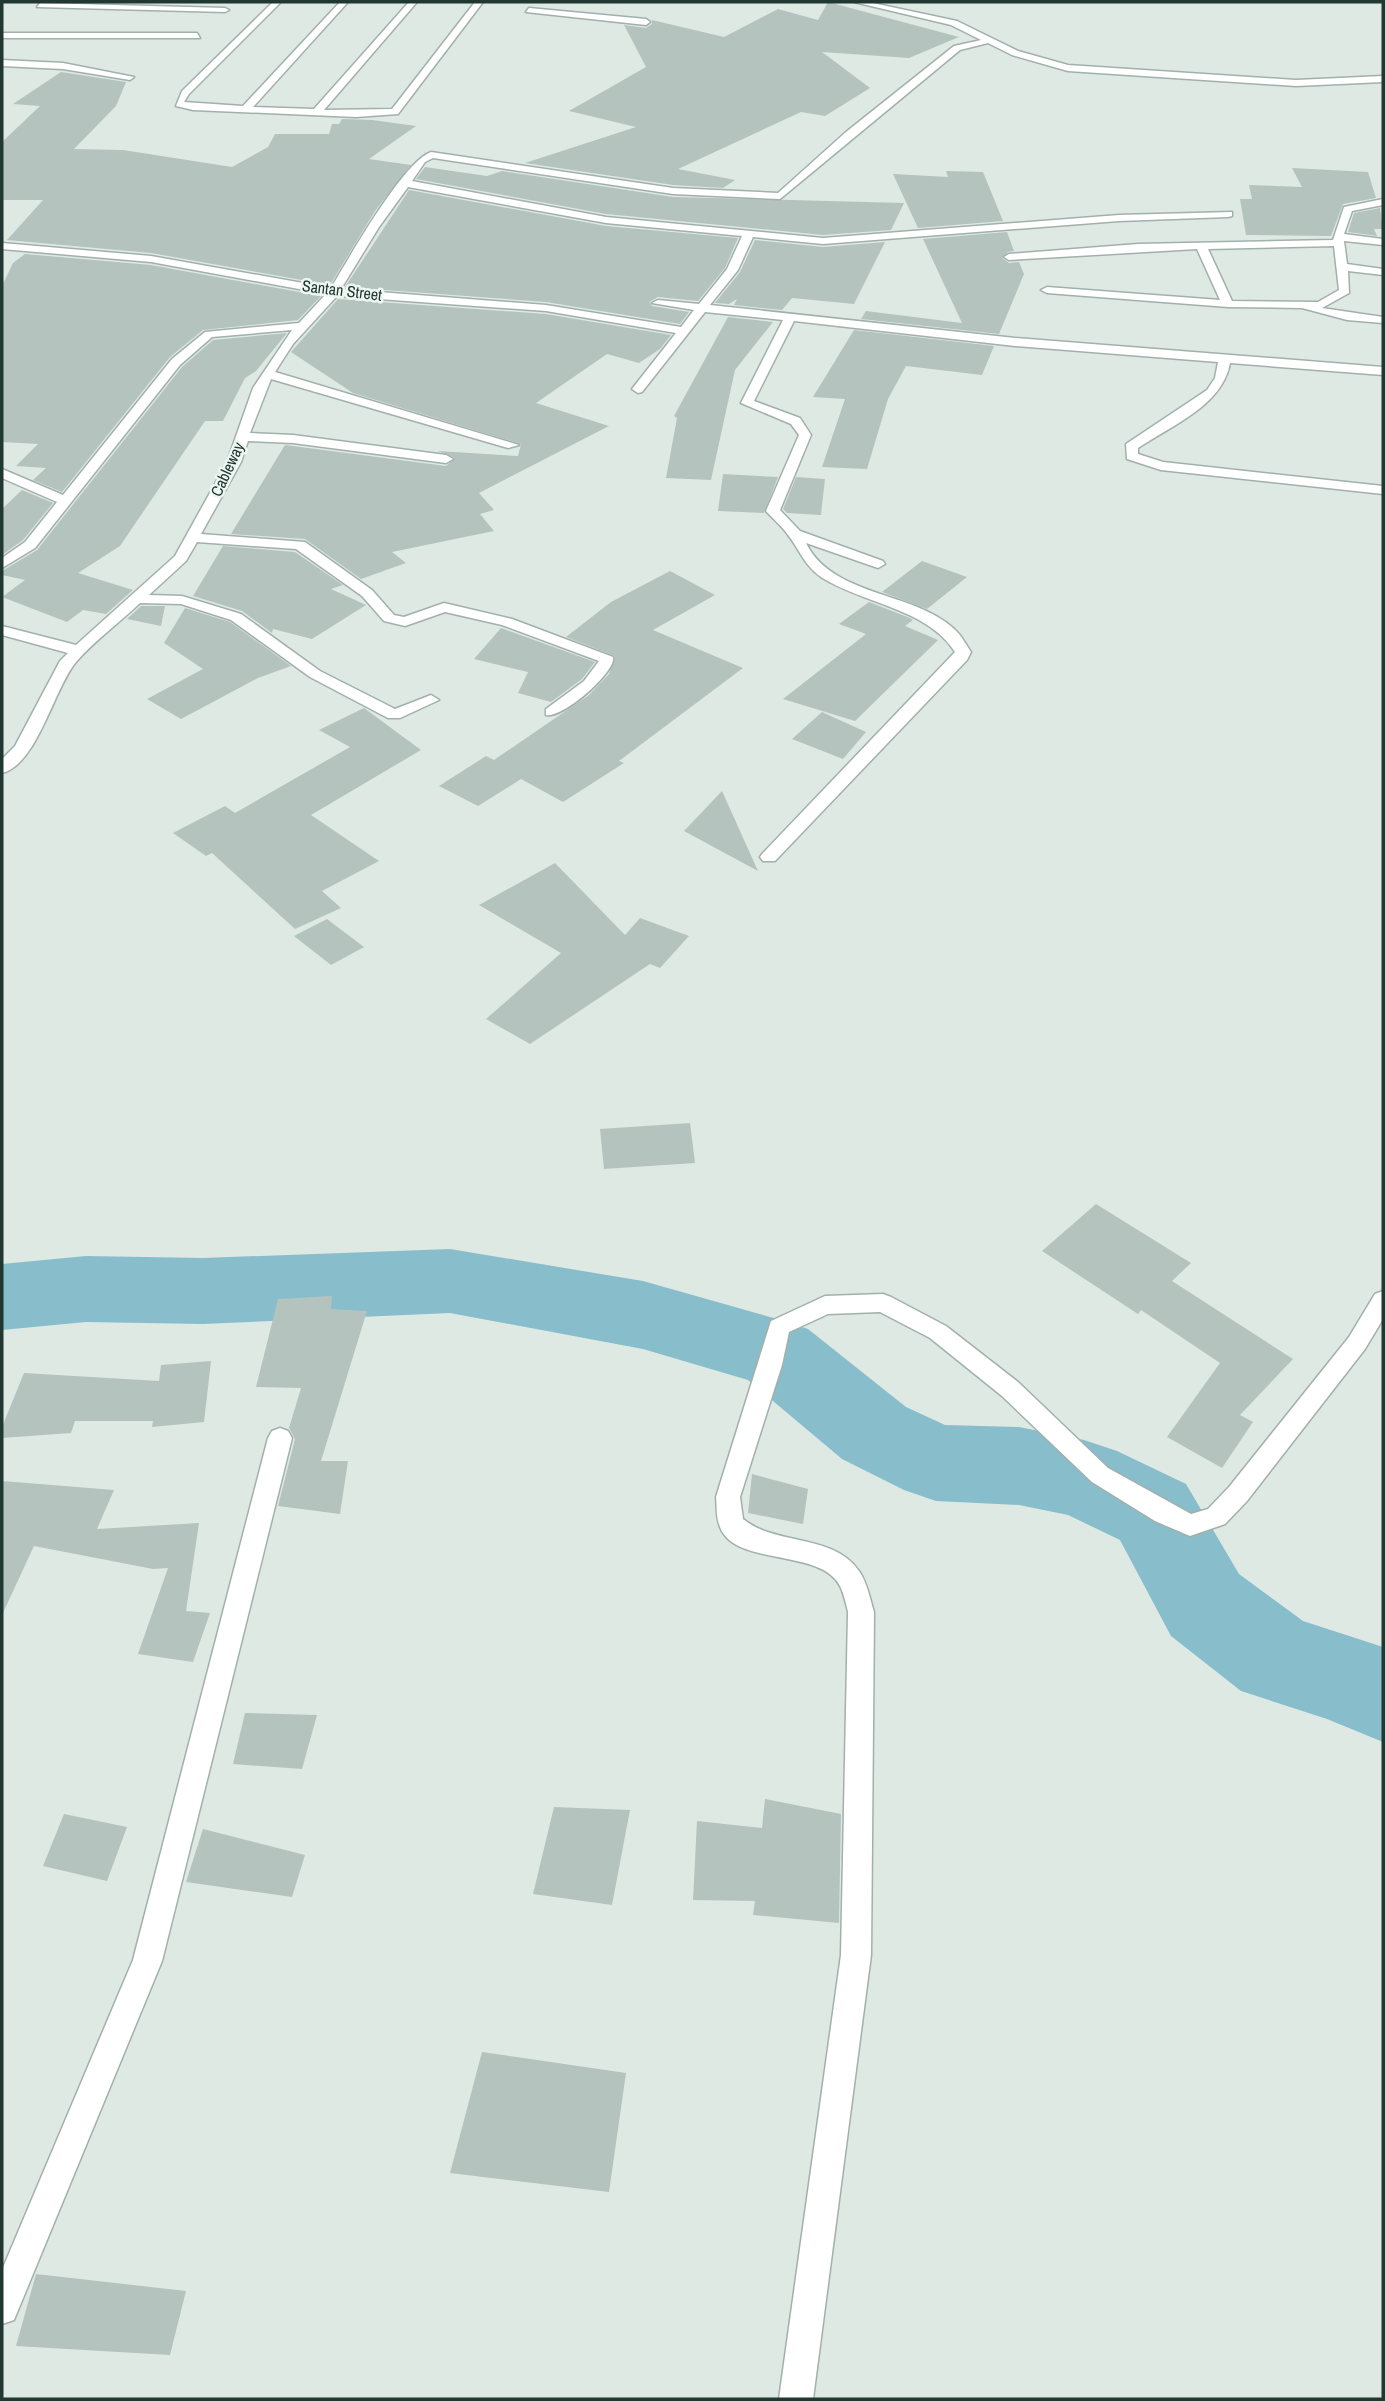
<svg xmlns="http://www.w3.org/2000/svg" width="1385" height="2401" viewBox="0 0 1385 2401" font-family="'Archivo Narrow',sans-serif">
<style>
.lines{fill:none;stroke-linecap:round;stroke-linejoin:round}
.river{fill:#88bdcb;fill-rule:evenodd}
.building{fill:#b4c3be}
.minor-casing{stroke:#a2b0ab;stroke-width:3}
.minor{fill:#fff;fill-rule:evenodd}
.labels{text-anchor:middle;dominant-baseline:central;stroke-width:5;stroke-linejoin:round;paint-order:stroke}
.far-street-label{font-size:16px;fill:#213732;stroke:#eef6f2}
</style>
<rect width="100%" height="100%" fill="#dee9e4"/>
<g class="lines">
<!-- river -->
<path class="river" d="M450,1249L643,1281L777,1319L808,1329L906,1407L945,1425L1019,1427L1084,1440L1117,1451L1186,1484L1239,1574L1303,1621L1383,1647V1742L1327,1719L1241,1691L1171,1636L1120,1540L1068,1515L1019,1505L936,1501L904,1490L842,1459L748,1380L643,1349L450,1313L203,1324L86,1322L2,1330V1264L86,1256L203,1258Z"/>
</g>
<!-- building -->
<g class="building">
<path d="M828,2L959,37L909,58L822,52L870,88L825,116L801,112L678,169L735,180L723,188L673,185L525,163L636,127L569,111L646,67L624,25L646,28L652,24V20L724,37L778,9L818,20Z"/>
<path d="M61,72L126,82L116,106L74,149L123,150L232,167L268,147L275,134H329L332,124H339L342,119L372,120L416,126L369,159L411,165L375,211L330,285L151,253L7,240L43,200H2V142L40,106L13,104Z"/>
<path d="M425,167L487,176L502,171L673,197L904,203L891,230L823,235L606,214L416,179Z"/>
<path d="M1292,168L1368,172L1376,198L1343,204L1331,236L1246,235L1240,199H1252L1249,185L1302,187Z"/>
<path d="M946,171L983,172L1003,221L918,228L893,174L948,177Z"/>
<path d="M409,190L606,226L738,238L725,268L698,301L658,297L649,302L652,306L689,312L680,324L546,302L345,287Z"/>
<path d="M1380,208L1383,229H1374L1377,236L1348,232L1354,213Z"/>
<path d="M1007,232L1014,251L1008,252L1002,258L1009,263L1019,262L1024,274L999,334L861,319L866,311L962,323L923,239Z"/>
<path d="M755,240L823,247L885,242L854,304L792,298L782,310L734,305L737,299L729,304L715,303L740,272Z"/>
<path d="M25,254L151,265L321,296L298,320L203,330L170,357L62,492L33,480L46,468L16,466L38,444L2,442V286L13,263Z"/>
<path d="M338,299L546,314L671,335L660,349L639,363L607,354L536,403L609,426L479,493L494,510L480,514L494,531L392,552L406,563L361,579L305,539L231,534L285,445L446,466L455,458L438,451L518,456L521,444L353,393L291,352Z"/>
<path d="M728,317L773,322L735,370L711,480L666,478L677,418L674,416Z"/>
<path d="M854,330L994,346L982,375L906,366L888,399L867,469L822,467L845,399L813,397Z"/>
<path d="M287,333L256,371L245,378L223,421H205L120,546L78,573L133,590L106,614L83,610L67,622L2,597L25,580L2,575V571L37,550L182,367L213,340Z"/>
<path d="M723,474L778,477L764,513L718,511Z"/>
<path d="M796,477L825,479L821,515L787,513L783,509Z"/>
<path d="M22,490L53,503L23,540L2,555V509Z"/>
<path d="M223,546L295,552L343,585L331,589L366,605L312,639L273,629L272,633L242,611L193,596Z"/>
<path d="M922,561L967,577L927,609L882,592Z"/>
<path d="M670,571L715,595L653,630L743,668L619,761L624,763L563,802L521,779L478,806L439,786L486,756L494,760L589,695L609,674L615,656L566,637L611,602Z"/>
<path d="M869,602L910,618L913,620L905,626L938,640L855,721L783,699L866,634L839,624Z"/>
<path d="M141,606H165L161,626L127,619Z"/>
<path d="M185,608L230,622L291,666L258,678L181,719L147,699L203,669L164,643Z"/>
<path d="M501,628L595,662L582,679L551,702L518,693L528,672L474,659Z"/>
<path d="M364,708L421,750L311,815L379,861L322,891L341,908L295,929L212,853L206,856L173,833L225,806L235,813L350,747L319,730Z"/>
<path d="M822,712L866,732L843,759L792,739Z"/>
<path d="M722,791L758,871L684,831Z"/>
<path d="M555,863L625,935L640,918L689,936L660,968L650,964L530,1044L486,1019L561,953L479,905Z"/>
<path d="M327,919L364,947L331,965L294,936Z"/>
<path d="M690,1123L695,1163L604,1169L600,1129Z"/>
<path d="M1096,1204L1191,1263L1172,1281L1293,1359L1240,1415L1253,1422L1222,1468L1167,1437L1220,1363L1141,1310L1138,1314L1042,1251Z"/>
<path d="M332,1296L331,1309L367,1311L321,1461H348L340,1514L278,1506L295,1439L289,1428L301,1388L256,1387L278,1299Z"/>
<path d="M211,1361L204,1422L152,1427L153,1421H75L71,1433L2,1438V1427L24,1373L159,1381L161,1365Z"/>
<path d="M752,1474L808,1489L803,1524L748,1513Z"/>
<path d="M2,1481L114,1490L97,1529L199,1523L186,1611L210,1613L193,1662L138,1654L168,1568L153,1569L34,1546L2,1615Z"/>
<path d="M245,1713L317,1715L302,1769L233,1764Z"/>
<path d="M765,1799L841,1814L839,1923L753,1915L755,1901L693,1900L697,1821L762,1828Z"/>
<path d="M554,1807L630,1810L612,1905L533,1894Z"/>
<path d="M64,1814L127,1827L107,1881L43,1866Z"/>
<path d="M203,1829L305,1855L292,1897L186,1882Z"/>
<path d="M482,2052L626,2073L609,2192L450,2173Z"/>
<path d="M36,2274L186,2291L170,2355L16,2346Z"/>
</g>
<g class="lines">
<defs>
<g id="minor">
<path d="M273,2H281L189,94L184,102L243,106L340,2H348L253,107L314,109L409,2H417L324,110L392,109L475,2H483L398,114L356,117L193,110L176,106L182,91Z"/>
<path d="M854,2H868L957,21L1018,51L1068,65L1296,80L1383,76V82L1296,86L1068,71L1012,55L988,43L960,50L780,199L673,194L433,158L425,162L412,181L606,217L823,238L1119,215L1232,212V216L1228,217L1119,221L823,244L753,237L738,270L710,305L1015,338L1383,367V375L1230,363C1223,405 1171,426 1138,448V454L1163,462L1383,486V494L1161,470L1127,459L1126,444L1207,390L1215,378L1218,362L1015,346L794,321L754,401L800,418L811,435L780,510L800,531L883,561L885,564L878,568L806,543C833,599 922,591 959,634C963,639 967,646 971,652L967,660L775,861H763L760,857L763,853L955,652C927,608 863,604 821,577C804,565 800,550 788,535C782,526 773,519 766,511L799,435L791,424L741,403L783,320L705,312L642,392L638,393L632,389L676,333L546,311L337,296L293,344L275,372L519,445L508,448L271,379L250,433L293,435L446,455L453,459L446,463L293,443L248,441L241,462L201,534L305,542L372,590L394,615L404,617L444,603L512,619L613,657C617,671 563,719 546,715V709L584,681L599,661L502,625L445,612L405,626L384,621L362,596L296,549L197,542L186,561L149,595L182,596L241,614L320,671L395,709L431,695L439,700L400,718H388L310,677L231,620L181,604L140,603C119,623 94,641 76,662C54,688 37,765 2,773V759L15,746L60,661L68,653L2,635V626L76,645L175,556L227,462L253,388L292,330L212,337L180,365L35,548L2,568V558L25,542L57,502L2,478V469L63,495L172,359L205,332L299,323L326,294L151,262L2,249V243L151,256L331,288C349,258 403,162 431,152L673,188L778,193L846,132L954,46L981,40L951,25ZM408,187L606,223L742,236L727,269L699,304L658,300L652,303L694,310L681,327L546,305L341,289L379,227Z"/>
<path d="M40,3L225,8L229,10L225,12L37,7Z"/>
<path d="M529,8L646,19L650,22L646,25L526,12Z"/>
<path d="M197,33L200,38H2V33Z"/>
<path d="M2,60L63,63L134,77L130,80L63,69L2,66Z"/>
<path d="M1383,199V205L1352,211L1344,234L1383,239V245L1344,241L1347,264L1383,269V275L1348,271L1349,293L1322,308L1383,317V323L1347,320L1302,308L1228,307L1047,293L1041,290L1047,287L1220,300L1197,249L1009,260L1004,257L1009,254L1138,244L1333,240L1344,207ZM1334,246L1339,290L1318,302L1232,301L1208,249Z"/>
<path d="M1383,1291V1319L1365,1349L1247,1501L1225,1524L1190,1536L1155,1521L1092,1482L1002,1396L930,1338L880,1312L828,1314L789,1332L782,1365L740,1497L743,1519C776,1546 833,1533 859,1571C867,1582 870,1599 874,1612L871,1955L813,2399H779L841,1955L848,1612C846,1604 844,1594 840,1586C820,1547 731,1568 719,1524C716,1516 717,1506 716,1497L771,1321L825,1296L883,1294L891,1297L946,1326L1018,1382L1108,1468L1191,1514L1208,1509L1229,1487L1349,1337L1375,1294Z"/>
<path d="M280,1428L288,1431L292,1438L162,1961L14,2320L2,2324V2270L133,1960L268,1438L272,1431Z"/>
</g>
</defs>
<!-- minor casing -->
<use href="#minor" class="minor-casing"/>
<!-- minor -->
<use href="#minor" class="minor"/>
</g>
<g class="labels">
<!-- far-street labels -->
<g class="far-street-label">
<text transform="translate(342 290) rotate(7)">Santan Street</text>
<text transform="translate(227 469) rotate(-65)">Cableway</text>
</g>
</g>
<!-- border -->
<rect width="1385" height="2401" fill="none" stroke="#213732" stroke-width="7"/>
</svg>
